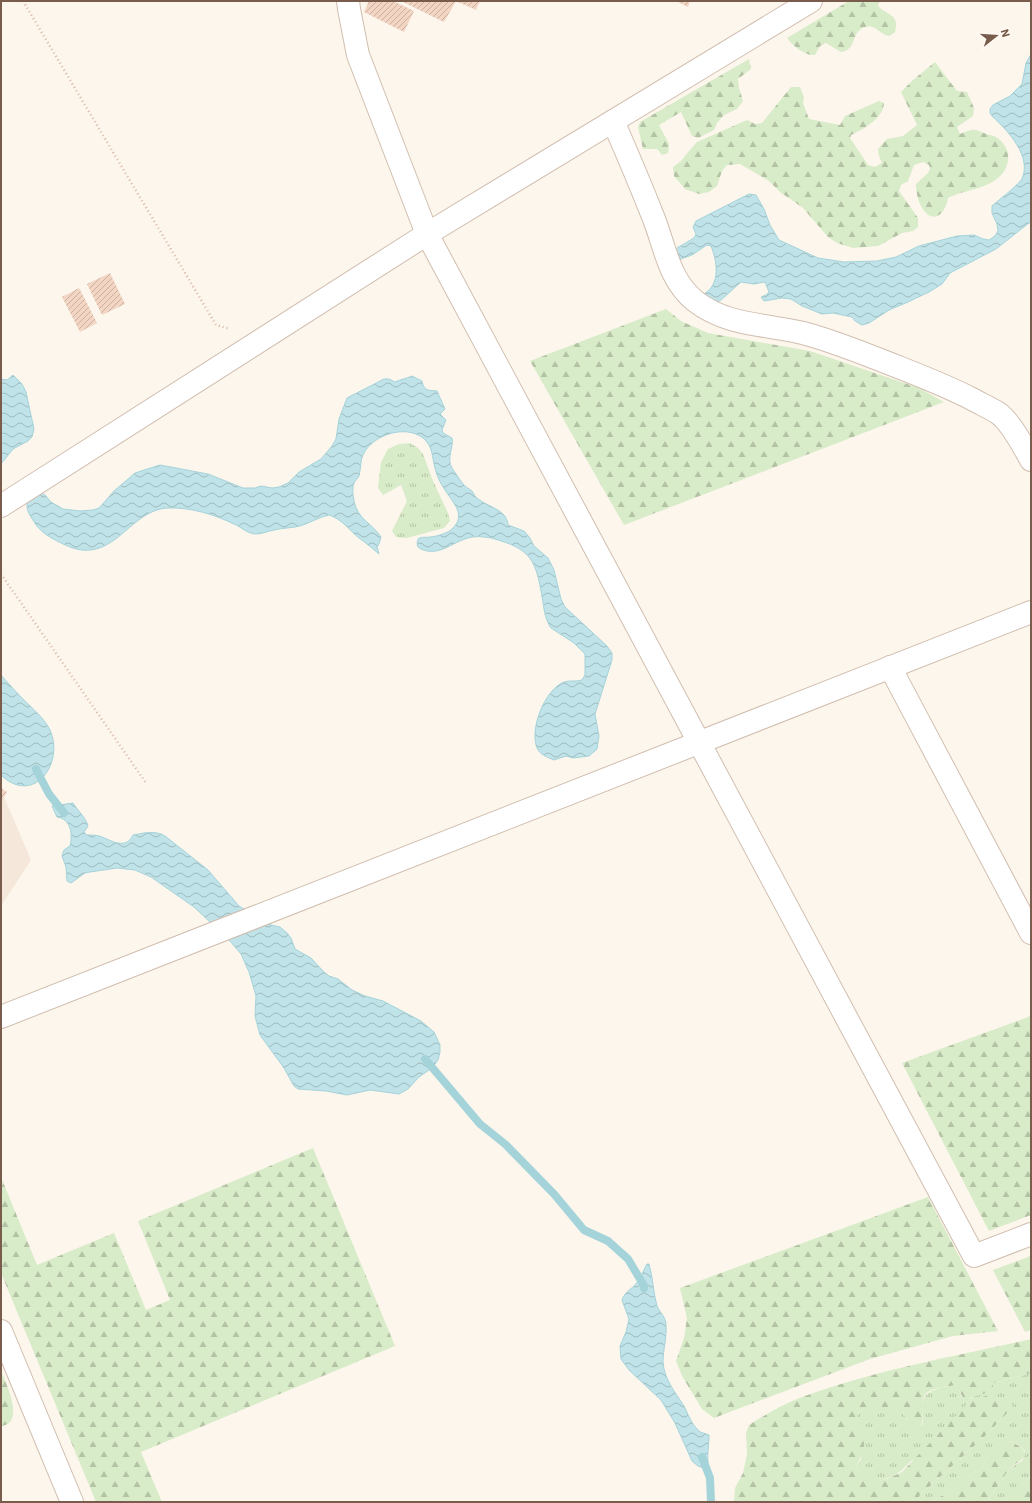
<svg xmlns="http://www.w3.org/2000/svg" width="1032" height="1503" viewBox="0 0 1032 1503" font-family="'IBM Plex Sans',sans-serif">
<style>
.residential{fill:#f5e8da}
.grass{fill:url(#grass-tufts)}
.forest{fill:url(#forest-firs)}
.water{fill:url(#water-waves);stroke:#a5d3da}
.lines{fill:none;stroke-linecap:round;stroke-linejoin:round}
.stream{stroke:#a5d3da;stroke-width:8}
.building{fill:url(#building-hatch)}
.minor-casing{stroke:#d1beb0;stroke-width:24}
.path{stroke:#d9b8a5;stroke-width:2.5;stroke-dasharray:1 3;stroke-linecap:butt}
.minor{stroke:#fff;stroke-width:22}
</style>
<defs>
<pattern id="grass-tufts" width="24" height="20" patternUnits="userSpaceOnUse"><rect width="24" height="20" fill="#d8ecc9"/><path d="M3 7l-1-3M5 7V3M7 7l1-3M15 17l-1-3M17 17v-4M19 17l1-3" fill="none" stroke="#b4c2a5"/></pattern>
<pattern id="forest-firs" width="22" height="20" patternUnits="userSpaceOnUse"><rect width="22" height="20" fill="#d8ecc9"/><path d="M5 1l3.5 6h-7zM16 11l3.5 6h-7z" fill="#b4c2a5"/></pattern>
<pattern id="water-waves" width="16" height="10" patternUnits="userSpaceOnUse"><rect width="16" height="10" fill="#bfe3e8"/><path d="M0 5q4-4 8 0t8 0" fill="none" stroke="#a0bbbe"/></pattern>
<pattern id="building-hatch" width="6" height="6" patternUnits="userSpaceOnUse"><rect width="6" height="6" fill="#f3d5c3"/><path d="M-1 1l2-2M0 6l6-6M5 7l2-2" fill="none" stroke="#cab0a1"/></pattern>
</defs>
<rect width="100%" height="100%" fill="#fdf6ec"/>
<!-- residential -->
<path class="residential" d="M1,790L31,860L1,906Z"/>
<!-- grass -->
<g class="grass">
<path d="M410,443L418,448L423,454L433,481L448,513L450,521L444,528L407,538L396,537L392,531L407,501L401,485L383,495L378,488L381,462L388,449L399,444Z"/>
<path d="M1031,1373V1476L1004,1502H987L1009,1469L1023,1460L1025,1451L1017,1444L1009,1441L988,1457L982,1467L950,1491L931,1502H921L919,1496L983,1438L1009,1411L911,1461C897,1477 889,1478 869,1484L861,1477L856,1466L861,1459L862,1433L858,1425L857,1415L862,1410H902L910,1426L922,1425C924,1418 922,1413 922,1406C922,1389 943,1387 956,1385L959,1388L961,1396L970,1399L993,1383Z"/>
</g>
<!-- forest -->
<g class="forest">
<path d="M849,1H881L878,4L879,7C888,15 900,15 895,32L890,36C878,35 875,20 861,29C851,36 856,50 841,52L826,43L820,46L815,55C805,56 793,46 787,38Z"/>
<path d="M749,59L751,69L738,79L739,88L743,101L737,109L724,115L717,123L714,130L698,138L692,136L681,112L659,125L669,144L668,153L662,155L657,149H643L638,127L640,122Z"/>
<path d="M935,62L957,91L967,92L974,108L973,116L957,127L960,134C965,132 971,129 975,130C978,130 981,132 984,133C988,135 992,135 996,137C1010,146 1012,162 1002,174C988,190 965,189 948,198C947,207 939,223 927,214C919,207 916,194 916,184L928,173L930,169L929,165L923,162L914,165L908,181L901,185L899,191L918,218V227L913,231L902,233L878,246L853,248L837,243L828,237L803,208L789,198L781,193L769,181L740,164L727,165L722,171L717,186L709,192L699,194L685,189L674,176L673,167L681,161L689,151L697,142L747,120L755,124L762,123L791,87H800L804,97L803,103L809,119L840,125L845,116L879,101L884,103C884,118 862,130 851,135L850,138L868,165L875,167L882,163L879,156L878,149L887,139L903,136L917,125L901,92L913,80Z"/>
<path d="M666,309L681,321L708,333L810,351L919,388L944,402L624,525L530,361Z"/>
<path d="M1031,1016V1215L989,1231L902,1063Z"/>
<path d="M313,1148L395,1346L141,1452L162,1502H96L1,1273V1177L37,1265L114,1233L146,1310L170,1300L138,1221Z"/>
<path d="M928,1197L998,1331L953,1336L870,1359L714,1418L702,1409L682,1376L676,1361L684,1338L687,1318L680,1288Z"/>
<path d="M1031,1256V1330L1025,1332L993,1270Z"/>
<path d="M1031,1339V1373L993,1383V1391L972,1397L968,1400C960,1398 961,1390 956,1385C949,1386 934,1388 928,1392C915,1401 929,1419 918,1429H914L910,1426L902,1410H862L857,1415C857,1422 860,1426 862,1433C867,1445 862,1456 856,1466L861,1477L869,1483L887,1479L902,1472L971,1400L993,1394L1013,1405L1009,1411L983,1438L919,1496L921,1502H734L735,1488L743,1473L747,1454L746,1433L749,1425C765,1415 780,1406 797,1399C873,1370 953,1357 1031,1339Z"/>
<path d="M1,1371C6,1383 26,1424 1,1426Z"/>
<path d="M1009,1441C1017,1444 1024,1448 1026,1456L1009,1469L987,1502H931L950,1491L982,1467L988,1457L1001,1445Z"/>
<path d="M1031,1476V1502H1004Z"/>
</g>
<!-- water -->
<g class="water">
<path d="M1031,54V223H1029L996,249L950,273L942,284L929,292L908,302L889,310L869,323L862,325L855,321L852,317L833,313L822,314L802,306L791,299L782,298L764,301L761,297L766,295L769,292L765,282L754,284L741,282L721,300L709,306L704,294C721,284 717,261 711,246L707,245L692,255L678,260L673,254L677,248L694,238L696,234L693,227L696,221L749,194L756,195L764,209L770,225L779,240L818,258L844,262L877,261L896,257L919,246L957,236L974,235L983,239L989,240L995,236L998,231L997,224L992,213V206C1002,197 1014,189 1022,179C1032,156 1008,131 992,116L990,113V109L993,105L1010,96L1022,84L1026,63Z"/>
<path d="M13,375L22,384L26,392L34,429L32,437L28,441L13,449L1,464V379L7,380Z"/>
<path d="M412,376L422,381C424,392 430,390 437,391L445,409L440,414L446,420L442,430L443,433L452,438C454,448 446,458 452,468C454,471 462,483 464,485C466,487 469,489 472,491C474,493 474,496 477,498C487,507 507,509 508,525L524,531L530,538L534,546L548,558L554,570L561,599L565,607L607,646L612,653V660L595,714L599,736L597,749L589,756L573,758L566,756L554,760C549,758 541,755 538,750C528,732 544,690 564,682C569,680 576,682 582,680L585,675V654L574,643L551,628C546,621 544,611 543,602C536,562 534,549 491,538C485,537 478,536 473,537C455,539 440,558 421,549C416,547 417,543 418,539C422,536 425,538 430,537C435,537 448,533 452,529C467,515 453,503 445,490C440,483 437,476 435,468C432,457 433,446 423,438C405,424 372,435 363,455C360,461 361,469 359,476C358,478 355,481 354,483C352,489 353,496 354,501C358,520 372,523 381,537L379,544L377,547L379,554C372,548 366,543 359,538C349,530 342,519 329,515C319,517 310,523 300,526C292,528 282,528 274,530C268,531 262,534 256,534C248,534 241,527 234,524C213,514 190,507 167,508C127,511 113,569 63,544C53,539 43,534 36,525C32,518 24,509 28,501L41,493L45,495L51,502L63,509L80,511L93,510L99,508L114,491L135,473L160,465L208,474L243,488H255L261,486L272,488L279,487L288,483L299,472L321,459L332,446L336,439L339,419L347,398L384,379H389L395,382C401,379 406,379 412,376Z"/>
<path d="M1,675C8,683 16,692 24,700C33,709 44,718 50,730C65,764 33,806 1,775Z"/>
<path d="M73,803C78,811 86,818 88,826L84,832L87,835C92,835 98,835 102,837C112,841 126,850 133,835C144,833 155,830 165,836L208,870L239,906L271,925L280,927L287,933L291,938L295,949L311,958L324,972L329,976L338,979L352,990L365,996L383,1001L421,1021L434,1032L440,1045V1052L438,1060L432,1068L419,1077L408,1089L399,1094L370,1090L347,1095L326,1091L298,1089L294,1086L284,1068L260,1035L255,1016L256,996L249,972L241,954L230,941L194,907L151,877L135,870L117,868L90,872L85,873L71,883L67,881L66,867L62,856L64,850L70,846C73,834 71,819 57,817L52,806Z"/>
<path d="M647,1264H649C653,1277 653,1292 657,1306C660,1313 666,1317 666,1325C667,1337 663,1350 663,1362C664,1379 675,1392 684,1406C688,1414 691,1423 698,1430C700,1433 705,1433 709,1435C709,1445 707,1453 708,1463L704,1468L698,1466L692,1461L675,1423L661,1400L629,1370L621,1359L620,1346L626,1332L629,1319L622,1300C625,1292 630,1290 635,1285C641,1278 643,1271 647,1264Z"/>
</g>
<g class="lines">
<!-- stream -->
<g class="stream">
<path d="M36,769L49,794L64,813"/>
<path d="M425,1059L480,1124L505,1144L554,1194L584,1230L608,1241L628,1259L643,1284L644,1288"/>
<path d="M702,1457L710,1478L711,1502"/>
</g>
</g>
<!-- building -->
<g class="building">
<path d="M369,1H393L414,11L404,32L364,12Z"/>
<path d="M401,1H456L444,22Z"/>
<path d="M456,1H480L476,10Z"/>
<path d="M676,1H690L688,7Z"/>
<path d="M110,273L125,304L102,315L87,284Z"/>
<path d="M79,288L97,323L80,332L62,297Z"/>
<path d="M1,788L7,792L1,802Z"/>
</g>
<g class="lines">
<defs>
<g id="minor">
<path d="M348,1L349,9L358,55L427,234L974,1256L1031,1234"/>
<path d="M613,121C627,153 641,186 654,219C665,247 669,280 695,301C727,326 766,324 803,333C830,340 857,351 883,361C913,373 943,384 972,399C981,404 990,408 998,413C1010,421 1024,447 1031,460"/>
<path d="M1,506L427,234L811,1"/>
<path d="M890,667L1031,933"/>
<path d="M1,1017L1031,612"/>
<path d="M1,1331L72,1502"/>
</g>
</defs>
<!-- minor casing -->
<use href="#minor" class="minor-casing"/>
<!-- path -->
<g class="path">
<path d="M23,1L216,325L230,329"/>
<path d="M1,574L146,783"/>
</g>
<!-- minor -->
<use href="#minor" class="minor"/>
</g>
<!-- border -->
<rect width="1032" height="1503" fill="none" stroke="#7a5c4d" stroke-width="4"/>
<!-- north arrow -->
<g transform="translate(996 36) rotate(73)" stroke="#fffaf3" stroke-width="3" paint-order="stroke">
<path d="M0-3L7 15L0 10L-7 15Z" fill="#7a5c4d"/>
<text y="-6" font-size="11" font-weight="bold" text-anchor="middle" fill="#7a5c4d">N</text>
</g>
</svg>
